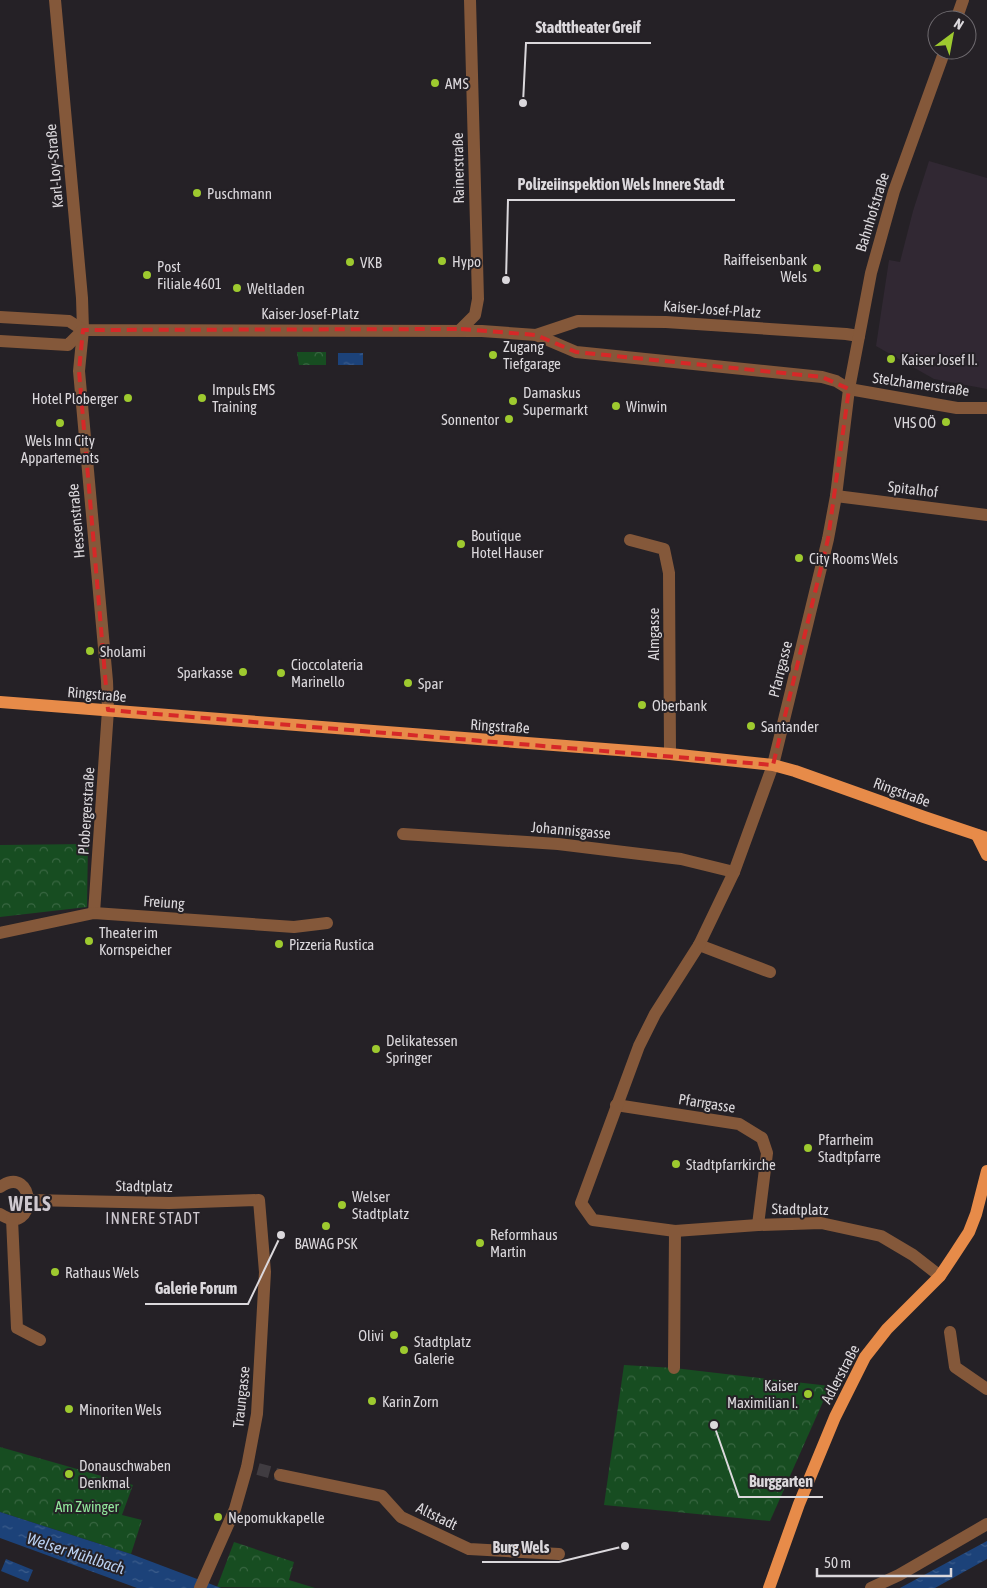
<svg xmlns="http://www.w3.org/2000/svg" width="987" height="1588" viewBox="0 0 987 1588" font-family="'Asap Condensed',sans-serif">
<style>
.built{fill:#312833}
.park{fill:url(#park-crowns)}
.water{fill:url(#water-ripples)}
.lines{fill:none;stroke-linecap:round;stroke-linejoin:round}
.minor-tunnel{stroke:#403c41;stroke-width:12;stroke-dasharray:12 6;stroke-linecap:butt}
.minor{stroke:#84583a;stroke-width:12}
.major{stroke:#e78b49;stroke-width:12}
.marked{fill:none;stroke:#d62828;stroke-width:4;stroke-dasharray:10 6;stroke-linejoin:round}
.poi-dot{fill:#9eca2f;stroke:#252126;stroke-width:2}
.labels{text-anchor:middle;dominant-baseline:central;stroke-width:4;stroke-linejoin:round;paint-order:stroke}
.poi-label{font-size:15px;fill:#dbd8dc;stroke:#252126;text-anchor:start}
.street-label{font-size:15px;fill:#dbd8dc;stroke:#252126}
.park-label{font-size:15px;fill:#92e79c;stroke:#252126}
.neighbourhood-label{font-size:16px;letter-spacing:1px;fill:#cec8cf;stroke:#252126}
.water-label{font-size:16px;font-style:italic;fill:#b9d0f1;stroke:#252126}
.district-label{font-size:20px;font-weight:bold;letter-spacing:1px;fill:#cec8cf;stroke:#252126}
.leader{fill:none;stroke:#dbd8dc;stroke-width:2}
.callout-dot{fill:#dbd8dc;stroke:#252126;stroke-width:2}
.callout-label{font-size:16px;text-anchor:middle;font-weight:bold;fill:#dbd8dc;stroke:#252126;stroke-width:4;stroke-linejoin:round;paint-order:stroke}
</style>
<defs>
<pattern id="park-crowns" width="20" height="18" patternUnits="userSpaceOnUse" patternTransform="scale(1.25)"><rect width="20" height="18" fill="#174d21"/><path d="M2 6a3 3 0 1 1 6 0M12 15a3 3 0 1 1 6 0" fill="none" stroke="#386641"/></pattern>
<pattern id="water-ripples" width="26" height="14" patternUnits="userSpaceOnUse" patternTransform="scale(1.25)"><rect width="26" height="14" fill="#1c4279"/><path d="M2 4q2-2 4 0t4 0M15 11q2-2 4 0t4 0" fill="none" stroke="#3c5d8b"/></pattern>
</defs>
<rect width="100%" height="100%" fill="#252126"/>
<!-- built -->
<path class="built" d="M929,161L987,178V389L934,379L876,346L889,260L900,262L913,211Z"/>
<!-- park -->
<g class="park">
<path d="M297,352H326V365H299Z"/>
<path d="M88,844L87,907L0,917V845Z"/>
<path d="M624,1365L674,1368L830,1386L770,1521L604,1505Z"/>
<path d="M0,1447L133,1485L122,1515L142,1520L131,1554L0,1512Z"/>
<path d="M234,1542L294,1562L289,1580L315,1588L217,1587Z"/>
</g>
<!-- water -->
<g class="water">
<rect x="338" y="353" width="25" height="12"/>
<path d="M0,1512L131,1554L221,1588H137L0,1538Z"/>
<path d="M987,1541V1559L935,1588H900Z"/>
<path d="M6,1559L33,1570L28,1582L1,1571Z"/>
</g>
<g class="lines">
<!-- minor-tunnel -->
<path class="minor-tunnel" d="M258,1469L280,1475"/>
<!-- minor -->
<g class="minor">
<path d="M55,0L82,298L83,330L79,371L107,681L108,710L94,913"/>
<path d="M956,20L963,0"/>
<path d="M0,317L69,321L83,330L482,331L536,335L576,352L822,377L836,381L849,389L957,408H987"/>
<path d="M461,329L475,315L478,299L470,0"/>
<path d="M536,335L578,321L666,322L846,334L859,336"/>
<path d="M0,341L68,345L83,330"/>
<path d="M836,496L987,515"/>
<path d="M630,540L664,549L669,573L670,754"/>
<path d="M403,834L558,844L681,859L734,872"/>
<path d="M0,933L94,913L294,927L327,923"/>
<path d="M699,945L770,972"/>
<path d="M616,1105L739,1124L762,1138L767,1153L758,1225"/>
<path d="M0,1187C36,1162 38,1239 0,1214"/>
<path d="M29,1200L169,1203L259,1200L265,1272L257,1414L247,1467L235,1509L200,1588"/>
<path d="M12,1219L17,1328L40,1340"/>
<path d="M940,1276L913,1255L881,1236L821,1223L758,1225L675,1231L593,1220L581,1203L639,1046L655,1014L699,945L734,872L773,765L828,539L836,496L849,389L871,273L894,191L945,50"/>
<path d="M950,1332L955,1367L987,1389"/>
<path d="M674,1368L675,1231"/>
<path d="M280,1475L382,1496L401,1517L469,1549L559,1554"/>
<path d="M871,1588L899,1575L987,1524"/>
</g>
<!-- major -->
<g class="major">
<path d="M0,702L670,754L773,765L795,771L924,817L987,838"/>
<path d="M977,835L987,855"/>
<path d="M769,1588L799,1504L835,1417L865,1357L887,1329L940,1276L954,1255L969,1232L976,1214L987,1171"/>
</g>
</g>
<!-- marked area -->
<path class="marked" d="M461,329L536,335L576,352L822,377L849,389L828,539L773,765L108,710L79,371L83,330Z"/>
<!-- markers -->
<g class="poi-dot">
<circle cx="435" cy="83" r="5"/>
<circle cx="197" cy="193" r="5"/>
<circle cx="442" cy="261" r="5"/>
<circle cx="350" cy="262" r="5"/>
<circle cx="817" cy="268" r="5"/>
<circle cx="147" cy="275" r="5"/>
<circle cx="237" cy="288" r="5"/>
<circle cx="493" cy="355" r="5"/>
<circle cx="891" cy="359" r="5"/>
<circle cx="128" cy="398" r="5"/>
<circle cx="202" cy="398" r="5"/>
<circle cx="513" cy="401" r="5"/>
<circle cx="616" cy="406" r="5"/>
<circle cx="509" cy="419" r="5"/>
<circle cx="946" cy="422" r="5"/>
<circle cx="60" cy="423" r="5"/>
<circle cx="461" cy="544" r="5"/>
<circle cx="799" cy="558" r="5"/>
<circle cx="90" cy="651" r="5"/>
<circle cx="243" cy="672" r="5"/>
<circle cx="281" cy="673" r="5"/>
<circle cx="408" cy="683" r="5"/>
<circle cx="642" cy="705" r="5"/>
<circle cx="751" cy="726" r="5"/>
<circle cx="89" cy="941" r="5"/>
<circle cx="279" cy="944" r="5"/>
<circle cx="376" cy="1049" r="5"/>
<circle cx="808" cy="1148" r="5"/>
<circle cx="676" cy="1164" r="5"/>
<circle cx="342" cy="1205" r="5"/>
<circle cx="326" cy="1226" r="5"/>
<circle cx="480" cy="1243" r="5"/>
<circle cx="55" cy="1272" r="5"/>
<circle cx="394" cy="1335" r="5"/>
<circle cx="404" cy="1350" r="5"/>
<circle cx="808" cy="1394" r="5"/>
<circle cx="372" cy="1401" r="5"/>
<circle cx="69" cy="1409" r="5"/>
<circle cx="69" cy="1474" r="5"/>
<circle cx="218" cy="1517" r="5"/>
</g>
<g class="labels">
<!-- poi labels -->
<g class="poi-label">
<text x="445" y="83">AMS</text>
<text x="207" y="193">Puschmann</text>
<text x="807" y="259" text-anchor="end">Raiffeisenbank<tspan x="807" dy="17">Wels</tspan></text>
<text x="452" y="261">Hypo</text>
<text x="360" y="262">VKB</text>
<text x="157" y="266">Post<tspan x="157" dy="17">Filiale 4601</tspan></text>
<text x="247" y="288">Weltladen</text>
<text x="503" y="346">Zugang<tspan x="503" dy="17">Tiefgarage</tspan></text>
<text x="901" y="359">Kaiser Josef II.</text>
<text x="212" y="389">Impuls EMS<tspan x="212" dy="17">Training</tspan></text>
<text x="523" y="392">Damaskus<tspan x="523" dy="17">Supermarkt</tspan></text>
<text x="118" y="398" text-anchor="end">Hotel Ploberger</text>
<text x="626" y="406">Winwin</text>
<text x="499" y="419" text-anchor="end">Sonnentor</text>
<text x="936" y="422" text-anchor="end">VHS OÖ</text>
<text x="60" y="440" text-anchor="middle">Wels Inn City<tspan x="60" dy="17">Appartements</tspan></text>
<text x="471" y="535">Boutique<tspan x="471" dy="17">Hotel Hauser</tspan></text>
<text x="809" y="558">City Rooms Wels</text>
<text x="100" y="651">Sholami</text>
<text x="291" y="664">Cioccolateria<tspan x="291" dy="17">Marinello</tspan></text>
<text x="233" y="672" text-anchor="end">Sparkasse</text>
<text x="418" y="683">Spar</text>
<text x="652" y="705">Oberbank</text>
<text x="761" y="726">Santander</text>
<text x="99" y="932">Theater im<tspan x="99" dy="17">Kornspeicher</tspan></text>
<text x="289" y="944">Pizzeria Rustica</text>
<text x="386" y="1040">Delikatessen<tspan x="386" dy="17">Springer</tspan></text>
<text x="818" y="1139">Pfarrheim<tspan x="818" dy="17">Stadtpfarre</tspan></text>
<text x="686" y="1164">Stadtpfarrkirche</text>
<text x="352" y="1196">Welser<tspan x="352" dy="17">Stadtplatz</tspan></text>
<text x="490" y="1234">Reformhaus<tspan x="490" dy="17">Martin</tspan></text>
<text x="326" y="1243" text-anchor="middle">BAWAG PSK</text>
<text x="65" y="1272">Rathaus Wels</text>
<text x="384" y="1335" text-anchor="end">Olivi</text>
<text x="414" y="1341">Stadtplatz<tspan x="414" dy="17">Galerie</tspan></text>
<text x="798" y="1385" text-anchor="end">Kaiser<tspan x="798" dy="17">Maximilian I.</tspan></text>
<text x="382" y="1401">Karin Zorn</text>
<text x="79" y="1409">Minoriten Wels</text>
<text x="79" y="1465">Donauschwaben<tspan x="79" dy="17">Denkmal</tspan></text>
<text x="228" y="1517">Nepomukkapelle</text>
</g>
<!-- street labels -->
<g class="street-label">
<text transform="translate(54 166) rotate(-95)">Karl-Loy-Straße</text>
<text transform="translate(458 168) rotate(-91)">Rainerstraße</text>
<text transform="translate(872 212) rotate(-73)">Bahnhofstraße</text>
<text transform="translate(712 309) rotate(4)">Kaiser-Josef-Platz</text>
<text x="310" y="313">Kaiser-Josef-Platz</text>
<text transform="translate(921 384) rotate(8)">Stelzhamerstraße</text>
<text transform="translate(913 489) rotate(7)">Spitalhof</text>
<text transform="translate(76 521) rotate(-95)">Hessenstraße</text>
<text transform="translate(653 634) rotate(-90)">Almgasse</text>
<text transform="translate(780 669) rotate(-76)">Pfarrgasse</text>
<text transform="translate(97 694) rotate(5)">Ringstraße</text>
<text transform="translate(500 726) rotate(4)">Ringstraße</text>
<text transform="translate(902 792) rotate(20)">Ringstraße</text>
<text transform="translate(86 811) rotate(-86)">Plobergerstraße</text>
<text transform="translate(571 830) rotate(5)">Johannisgasse</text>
<text transform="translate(164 902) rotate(4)">Freiung</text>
<text transform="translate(707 1103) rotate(9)">Pfarrgasse</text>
<text transform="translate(144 1186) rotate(1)">Stadtplatz</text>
<text transform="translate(800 1209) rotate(1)">Stadtplatz</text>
<text transform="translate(840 1374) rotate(-62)">Adlerstraße</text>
<text transform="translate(241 1397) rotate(-84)">Traungasse</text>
<text transform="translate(437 1516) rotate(26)">Altstadt</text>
</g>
<!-- park labels -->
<g class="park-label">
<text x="87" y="1506">Am Zwinger</text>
</g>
<!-- neighbourhood labels -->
<g class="neighbourhood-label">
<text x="153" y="1218">INNERE STADT</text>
</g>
<!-- water labels -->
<g class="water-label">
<text transform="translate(76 1553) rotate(18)">Welser Mühlbach</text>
</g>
<!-- district labels -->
<g class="district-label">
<text x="30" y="1203">WELS</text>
</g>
</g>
<!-- callouts -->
<path class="leader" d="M523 103L526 43H651M506 280L508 200H735M281 1235L248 1304H145M714 1425L739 1497H823M625 1546L559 1562H482"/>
<g class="callout-dot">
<circle cx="523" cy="103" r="5"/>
<circle cx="506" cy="280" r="5"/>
<circle cx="281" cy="1235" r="5"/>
<circle cx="714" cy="1425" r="5"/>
<circle cx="625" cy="1546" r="5"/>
</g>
<g class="callout-label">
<text x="588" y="33">Stadttheater Greif</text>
<text x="621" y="190">Polizeiinspektion Wels Innere Stadt</text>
<text x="196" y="1294">Galerie Forum</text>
<text x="781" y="1487">Burggarten</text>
<text x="521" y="1553">Burg Wels</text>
</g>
<!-- north arrow -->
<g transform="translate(952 35) rotate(32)"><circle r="24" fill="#252126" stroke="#6e6a6f"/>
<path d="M0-4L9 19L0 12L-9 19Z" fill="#9eca2f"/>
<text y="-8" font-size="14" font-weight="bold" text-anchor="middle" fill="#dbd8dc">N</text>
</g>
<!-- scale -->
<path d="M817 1568v8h134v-8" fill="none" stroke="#dbd8dc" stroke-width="2.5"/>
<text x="824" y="1568" font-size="15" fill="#dbd8dc" stroke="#252126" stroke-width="4" paint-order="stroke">50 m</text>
</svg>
